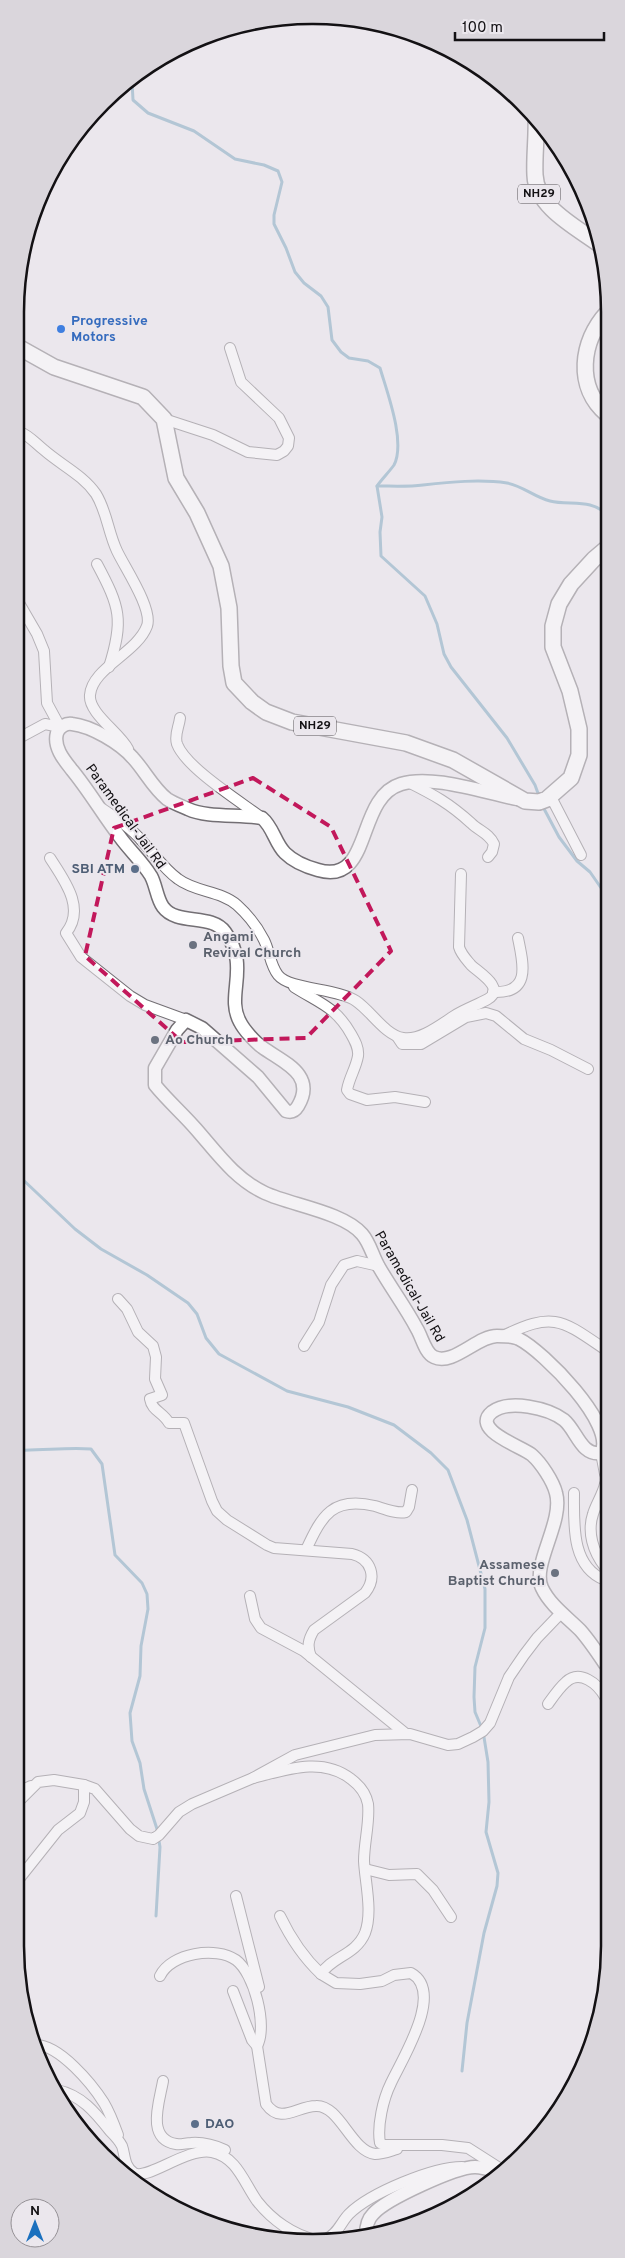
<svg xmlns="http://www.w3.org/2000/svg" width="625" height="2258" viewBox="0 0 625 2258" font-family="Overpass,sans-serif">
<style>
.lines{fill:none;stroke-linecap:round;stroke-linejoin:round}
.stream{stroke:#6f9eb8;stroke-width:3}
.minor-casing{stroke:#736f74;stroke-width:12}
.major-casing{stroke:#736f74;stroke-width:15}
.highway-casing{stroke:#736f74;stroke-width:18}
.minor{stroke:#fff;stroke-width:10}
.major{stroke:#fff;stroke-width:12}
.highway{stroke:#fff;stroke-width:15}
.marked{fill:none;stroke:#c2185b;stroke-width:4;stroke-dasharray:10 6;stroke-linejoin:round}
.shop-dot{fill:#3f7fe0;stroke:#ebe7ed;stroke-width:2}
.service-dot{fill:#5c6f8a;stroke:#ebe7ed;stroke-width:2}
.worship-dot{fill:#6b7280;stroke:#ebe7ed;stroke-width:2}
.labels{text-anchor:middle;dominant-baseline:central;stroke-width:4;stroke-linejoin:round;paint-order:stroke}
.shield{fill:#ebe7ed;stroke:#545155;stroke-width:1}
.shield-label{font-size:12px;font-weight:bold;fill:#131114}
.shop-label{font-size:14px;font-weight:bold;fill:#366cbe;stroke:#ebe7ed;text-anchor:start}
.street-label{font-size:14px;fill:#131114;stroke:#ebe7ed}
.service-label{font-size:14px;font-weight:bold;fill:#4e5e75;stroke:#ebe7ed;text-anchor:end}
.worship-label{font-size:14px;font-weight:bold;fill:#5b616d;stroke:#ebe7ed;text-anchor:start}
.rim{fill:none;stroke:#131114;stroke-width:2.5}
</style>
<rect width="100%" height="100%" fill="#ebe7ed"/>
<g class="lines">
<!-- stream -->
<g class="stream">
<path d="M132,81L133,100L148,113L194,131L235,159L264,165L278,171L282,182L274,215V224L286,248L295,272L304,283L321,296L328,307L332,340L341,352L349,358L368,361L380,368C387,392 406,442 394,465C389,472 382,479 377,486L382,517L380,532L381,556L425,596L437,624L444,654L451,667L507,738L535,785L539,796"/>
<path d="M377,486C392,486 408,487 423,485C450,482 480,479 507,483C523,486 534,497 550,501C569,506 592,498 607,515"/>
<path d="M542,805L559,837L577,861L590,872L606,895"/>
<path d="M18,1175L75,1229L101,1249L147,1275L188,1303L197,1314L206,1338L219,1354L287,1391L348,1407L394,1425L431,1453L448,1470L467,1520L485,1589V1628L475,1667L474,1697L475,1712L483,1731L488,1762L489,1802L486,1832L498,1873L497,1886L484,1933L467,2023L462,2071"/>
<path d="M17,1450C42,1451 66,1447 91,1449L102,1464L115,1555L142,1583L147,1594L148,1609L141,1646L140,1676L130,1713L132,1741L140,1763L144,1789L157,1829L160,1847L156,1916"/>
</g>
<defs>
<g id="minor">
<path d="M164,419L213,435L248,452L277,455L284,451L288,446L289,438L279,418L241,382L230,348"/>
<path d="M20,432C30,436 36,444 44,450C61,465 83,475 96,494C107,512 108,532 117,551C125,568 153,609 147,626C137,653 92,668 90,695C88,713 120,733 128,749"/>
<path d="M97,564C120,607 124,620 109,667"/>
<path d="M19,603L37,634L44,651L47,703L60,727"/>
<path d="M180,718C179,727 174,735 177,744C186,768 241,802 262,818"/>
<path d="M19,738L45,724L60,727"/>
<path d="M408,782C434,795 449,803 471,823C479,831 489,833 494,844L492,852L488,857"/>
<path d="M551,797L581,855"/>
<path d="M101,808C115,817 131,828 142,841C154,854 164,869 178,879C195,892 221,891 237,905C247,914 258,928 264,940C270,952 270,965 278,975C290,990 337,988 356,1001C371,1011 385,1035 403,1038C420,1041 440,1025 454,1016C465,1009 477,1005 488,999C506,988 478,972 471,965C466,959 461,954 459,947L461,874"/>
<path d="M50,858C64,880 86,908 66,933L81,957L130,996L145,1005L186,1020"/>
<path d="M294,987C319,1003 336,1007 351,1034C355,1041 359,1048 358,1056C356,1068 349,1078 347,1090L350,1094L367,1100L395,1097L425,1102"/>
<path d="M493,992C532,994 523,963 518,938"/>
<path d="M398,1038L402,1044H421L466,1017L486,1013L496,1016L524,1039L551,1050L588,1069"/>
<path d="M118,1299L127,1309L138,1332L153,1346L156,1357L155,1379L162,1395L150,1399C152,1411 163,1412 169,1423H184L212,1501L217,1511L227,1520L267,1545L274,1548L352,1554C372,1559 377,1578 365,1593L314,1630C308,1640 307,1646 311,1657"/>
<path d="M503,1336C554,1311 562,1320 606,1350"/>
<path d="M304,1346L319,1322L331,1285L344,1265L357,1261L379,1266"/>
<path d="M601,1453L605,1474"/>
<path d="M574,1493C574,1524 571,1567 605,1580"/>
<path d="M306,1550C322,1515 333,1496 375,1506C385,1509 396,1514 406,1512L409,1507L412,1490"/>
<path d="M605,1567C593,1552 587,1532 593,1514C596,1504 603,1494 605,1484"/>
<path d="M250,1596L255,1619L261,1628L304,1651L406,1734"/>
<path d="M548,1704C553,1697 559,1688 566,1682C580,1669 598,1684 605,1697"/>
<path d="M253,1778C285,1770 322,1756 351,1779C359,1785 366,1793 368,1804C370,1822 364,1842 364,1861C365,1882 373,1912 365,1933C356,1955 331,1957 321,1974L336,1983L360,1984L382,1981L394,1975L411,1973C445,1992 402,2059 391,2083C383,2099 377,2126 380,2143L384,2145H442L468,2148L504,2171"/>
<path d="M16,1793L31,1786"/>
<path d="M15,1805L38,1782L54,1780L84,1785L95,1789L130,1829L139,1836L153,1839L159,1835L179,1812L192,1804L253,1778L295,1755L375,1735L410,1734L448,1745L458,1744L473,1737L483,1731L490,1723L509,1677L524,1655L537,1638L561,1613"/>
<path d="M365,1869L389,1875L417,1874L433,1890L451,1917"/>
<path d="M15,1884L58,1830L80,1813L84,1802V1785"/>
<path d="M236,1896L259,1987"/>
<path d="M280,1916C291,1939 303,1957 321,1974"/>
<path d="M160,1976C171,1953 216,1946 236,1960C254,1973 268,2026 257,2046"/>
<path d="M233,1991L252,2040L257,2046L266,2104C281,2125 297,2106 316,2106C340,2105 351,2151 375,2154C383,2154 390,2151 397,2149"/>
<path d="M35,2045C59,2044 92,2084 104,2103C110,2113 114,2124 118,2135"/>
<path d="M163,2081C160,2100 145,2139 176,2144C181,2145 186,2143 191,2143C204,2142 214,2145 225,2150"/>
<path d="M57,2090C81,2095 95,2112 110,2131C114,2135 119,2140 122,2146C125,2154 124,2167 134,2173C147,2181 187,2147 212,2152C237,2157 244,2183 257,2201C272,2220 293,2235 316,2240"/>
<path d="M326,2239C338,2234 341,2222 349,2214C370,2193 433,2167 462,2167"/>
</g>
<g id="major">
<path d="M517,799C485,793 432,774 401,784C355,798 373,886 318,870C307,867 293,861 285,853C275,843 273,827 262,818C240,814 207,818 188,809C181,806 173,803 167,799C153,788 145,771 133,758C120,743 91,726 72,724C66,723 59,727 57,733C53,747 64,760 72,770C90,792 103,815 120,837C130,851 142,861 151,876C156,885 157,899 163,907C177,926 211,913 225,932C251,967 225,995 240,1022C244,1030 255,1042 262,1047C282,1062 317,1074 298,1106C295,1111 292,1113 286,1111L258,1077L202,1028L186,1020L177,1030L155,1068V1085C168,1101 183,1114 196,1129C217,1153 235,1179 265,1193C291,1205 343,1212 362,1234C370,1243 373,1257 379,1267C391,1288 406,1308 417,1329C422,1337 425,1353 434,1357C453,1366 477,1336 497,1336C504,1336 514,1336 519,1339C543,1351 617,1425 601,1453C581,1456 577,1431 564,1420C548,1408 509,1399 492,1412C470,1430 523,1447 532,1455C541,1463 553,1481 556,1493C564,1522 531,1565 542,1588C550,1605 567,1617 580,1630C589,1640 597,1652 605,1664"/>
<path d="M366,2235C366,2228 368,2219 373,2214C386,2199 456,2167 475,2167C484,2167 494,2171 502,2173"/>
</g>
<g id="highway">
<path d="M536,116C537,136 534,156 535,175C536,207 576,227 599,244"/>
<path d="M20,348L54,367L143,397L164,419L176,478L197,513L221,566L229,608L231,666L234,683L252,702L266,712L292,722L406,743L453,760L525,801L539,802L547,799L571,778L579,755V729L570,691L553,647V626L559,604L571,584L594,559L607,548"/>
<path d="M607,414C575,387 581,341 607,313"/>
</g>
</defs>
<!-- minor casing -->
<use href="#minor" class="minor-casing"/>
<!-- major casing -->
<use href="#major" class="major-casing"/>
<!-- highway casing -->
<use href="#highway" class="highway-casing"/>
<!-- minor -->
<use href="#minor" class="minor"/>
<!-- major -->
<use href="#major" class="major"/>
<!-- highway -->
<use href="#highway" class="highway"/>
</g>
<!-- marked area -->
<path d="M0 0H625V2258H0ZM253,778L331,827L391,951L306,1038L182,1042L85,956L114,828Z" fill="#ebe7ed" fill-opacity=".55" fill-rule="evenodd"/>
<path class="marked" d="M253,778L331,827L391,951L306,1038L182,1042L85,956L114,828Z"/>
<!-- markers -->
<circle class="shop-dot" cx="61" cy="329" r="5"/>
<g class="service-dot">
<circle cx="135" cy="869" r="5"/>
<circle cx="195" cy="2124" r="5"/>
</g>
<g class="worship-dot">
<circle cx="193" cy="945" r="5"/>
<circle cx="155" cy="1040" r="5"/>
<circle cx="555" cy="1573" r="5"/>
</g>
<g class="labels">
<!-- shield labels -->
<g class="shield">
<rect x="518" y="184.5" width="42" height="19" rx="4"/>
<rect x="294" y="716.5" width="42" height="19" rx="4"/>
</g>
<g class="shield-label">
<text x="539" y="194">NH29</text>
<text x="315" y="726">NH29</text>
</g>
<!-- shop labels -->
<g class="shop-label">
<text x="71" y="321">Progressive<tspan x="71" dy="16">Motors</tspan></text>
</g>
<!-- street labels -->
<g class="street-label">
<text transform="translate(125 817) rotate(54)">Paramedical-Jail Rd</text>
<text transform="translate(409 1287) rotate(60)">Paramedical-Jail Rd</text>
</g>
<!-- service labels -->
<g class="service-label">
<text x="125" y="869">SBI ATM</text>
<text x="205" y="2124" text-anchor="start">DAO</text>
</g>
<!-- worship labels -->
<g class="worship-label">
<text x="203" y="937">Angami<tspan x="203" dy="16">Revival Church</tspan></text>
<text x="165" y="1040">Ao Church</text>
<text x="545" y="1565" text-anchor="end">Assamese<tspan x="545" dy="16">Baptist Church</tspan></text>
</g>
</g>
<!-- crop -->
<path d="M0 0H625V2258H0ZM312 24H313A288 288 0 0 1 601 312V1946A288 288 0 0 1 313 2234H312A288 288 0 0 1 24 1946V312A288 288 0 0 1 312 24Z" fill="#dad6dc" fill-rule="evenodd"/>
<path class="rim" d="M312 24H313A288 288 0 0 1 601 312V1946A288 288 0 0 1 313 2234H312A288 288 0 0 1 24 1946V312A288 288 0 0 1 312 24Z"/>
<!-- north arrow -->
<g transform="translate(35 2223)"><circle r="24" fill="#ebe7ed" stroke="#959196"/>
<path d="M0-4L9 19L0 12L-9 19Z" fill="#1b70be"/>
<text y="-8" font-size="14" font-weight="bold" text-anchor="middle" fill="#131114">N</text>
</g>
<!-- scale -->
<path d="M455 32v8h149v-8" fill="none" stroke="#131114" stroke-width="2.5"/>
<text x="462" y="32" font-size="15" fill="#131114" stroke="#ebe7ed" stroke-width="4" paint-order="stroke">100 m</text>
</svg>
